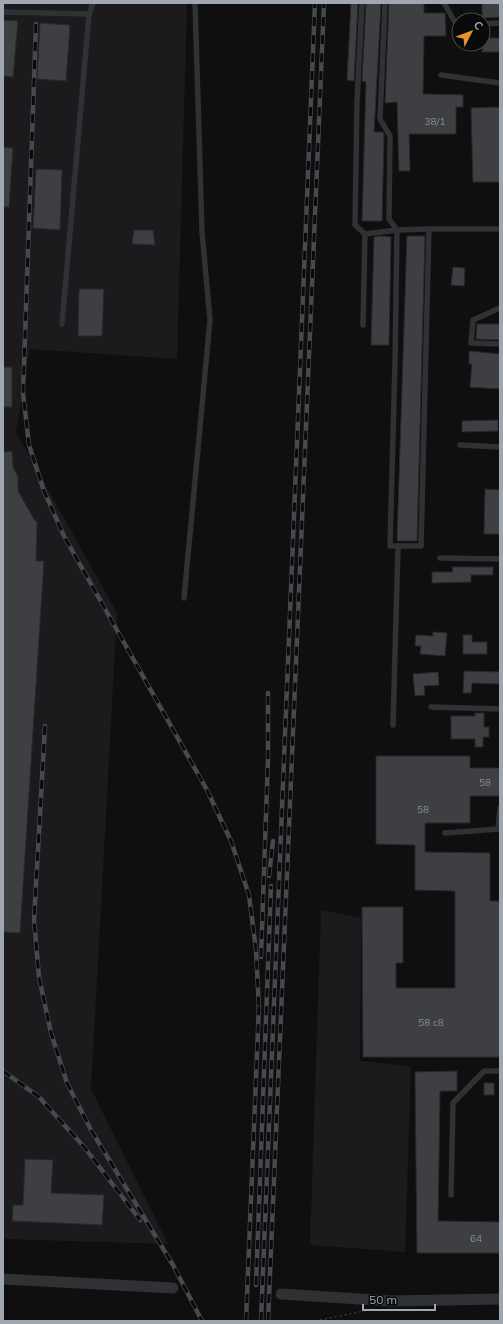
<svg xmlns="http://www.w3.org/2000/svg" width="503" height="1324" viewBox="0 0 503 1324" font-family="Mulish,sans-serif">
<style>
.built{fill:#1b1b1d}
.building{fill:#3e3f43;stroke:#29292c}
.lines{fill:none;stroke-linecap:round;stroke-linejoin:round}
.path{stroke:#36383c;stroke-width:1.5;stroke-dasharray:2 3;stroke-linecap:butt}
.lane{stroke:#303135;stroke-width:5.5}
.street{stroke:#303135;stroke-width:11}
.rail-casing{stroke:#47494e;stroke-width:4.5}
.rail{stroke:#0a0a0b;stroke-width:3;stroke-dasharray:9;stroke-linecap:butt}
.labels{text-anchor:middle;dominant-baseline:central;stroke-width:3.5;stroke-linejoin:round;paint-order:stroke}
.number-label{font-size:10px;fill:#888d95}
</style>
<rect width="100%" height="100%" fill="#0f0f10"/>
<!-- built -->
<g class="built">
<path d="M3,3H187L177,359L30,349L16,432L117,613L91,1089L168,1244L3,1239Z"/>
<path d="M321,910L361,918L360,1061L411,1066L405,1252L310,1245Z"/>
</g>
<!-- building -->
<g class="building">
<path d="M351,3H358L354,81L347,80Z"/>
<path d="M366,3H381L374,132H383L384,135L382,221H362L366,82L362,81Z"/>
<path d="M389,3H424V13H445L446,36H424L423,94L463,95V107H456V134H409L410,171H399L397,102L385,103Z"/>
<path d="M482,3H500V17L482,18Z"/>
<path d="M3,20L18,21L13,77L3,76Z"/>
<path d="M40,23L70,25L66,81L37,79Z"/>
<path d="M483,38H500V52H482Z"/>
<path d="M500,107V182H473L471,108Z"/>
<path d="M3,147L13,148L9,207H3Z"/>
<path d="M36,169L62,170L60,230L33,228Z"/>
<path d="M134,230H153L155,245L132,244Z"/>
<path d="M380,236L391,237L389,345H371L374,237Z"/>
<path d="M407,236H425L417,541H397Z"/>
<path d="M453,267L465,268L464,286L451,285Z"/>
<path d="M79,289H104L102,336H78Z"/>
<path d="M477,324H500V340L476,339Z"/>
<path d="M469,351L500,354V389L470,387L472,364H469Z"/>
<rect x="3" y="367" width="9" height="40"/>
<path d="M498,420V431L462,432V421Z"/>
<path d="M12,451L13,467L18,477V491L35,521H37L36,561H44L20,933L3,932V452Z"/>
<path d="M485,489L500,490V534H484Z"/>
<path d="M452,567H493V575H471V582L432,583V572H453Z"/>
<path d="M433,632L447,633L445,656L420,654L421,646H415L416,635L433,636Z"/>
<path d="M463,635H472V642H487V654H463Z"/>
<path d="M464,671L500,672V684L472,683L471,693H463Z"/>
<path d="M438,672L439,685L424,686L425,695L415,696L413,674Z"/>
<path d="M475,713H484V727H489V737H483V747H475V739H451V716H475Z"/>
<path d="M376,756H470V768H500V796H470V823H425V852L490,853V901H500V1057H363L362,907H403V963H396V988H455V891L415,890V845L376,844Z"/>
<path d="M457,1071V1091H440L438,1221L500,1222V1253H417L415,1072Z"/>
<rect x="484" y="1083" width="10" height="12"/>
<path d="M25,1159L53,1160L51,1193L104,1195L102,1225L12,1221L13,1205H23Z"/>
</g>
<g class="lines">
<!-- path -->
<path class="path" d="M315,1321L369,1310"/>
<!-- lane -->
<g class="lane">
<path d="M362,3L357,101L355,225L365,234"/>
<path d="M444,3L456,24H459"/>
<path d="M3,12L89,14"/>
<path d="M483,24L500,23"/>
<path d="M441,75L500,83"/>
<path d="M429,229H500"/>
<path d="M500,308L473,320L471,343L500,344"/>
<path d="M62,324L89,14L93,3"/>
<path d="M363,325L365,234L397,230L429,229L421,546H390L395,363L397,230L389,219L390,136L380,119L385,3"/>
<path d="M460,445L500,447"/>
<path d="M440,558L500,559"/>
<path d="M184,598L210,320L202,232L195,3"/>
<path d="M431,707L500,709"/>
<path d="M393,725L398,546"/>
<path d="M445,833L498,829L500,808"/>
<path d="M451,1195L453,1103L484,1071H500"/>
</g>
<!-- street -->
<g class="street">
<path d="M3,1279L173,1288"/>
<path d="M281,1294L391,1301L500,1299"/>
</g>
<defs>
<g id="rail">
<path d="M36,24L23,393L29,445L44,491L64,536L207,790L231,841L249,895L256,950L259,1009"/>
<path d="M45,726L34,920L39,977L51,1033L67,1083L91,1130L173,1265L202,1321"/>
<path d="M269,876L273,841"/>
<path d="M261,957L268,759V693"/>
<path d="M3,1071L39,1097L85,1148L140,1220"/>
<path d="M256,1285L271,886"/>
<path d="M246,1321L259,1005"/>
<path d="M261,1321L315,3"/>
<path d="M268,1321L324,3"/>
</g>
</defs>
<!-- rail casing -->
<use href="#rail" class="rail-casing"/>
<!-- rail -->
<use href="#rail" class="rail"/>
</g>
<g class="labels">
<!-- number labels -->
<g class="number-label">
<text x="435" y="121">38/1</text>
<text x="485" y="782">58</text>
<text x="423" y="809">58</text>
<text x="431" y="1022">58 с8</text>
<text x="476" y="1238">64</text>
</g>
</g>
<!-- border -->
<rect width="503" height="1324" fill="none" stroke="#a0a7b0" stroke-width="8"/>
<!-- north arrow -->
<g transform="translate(471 32) rotate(48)"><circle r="19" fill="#0a0a0b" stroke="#46494d"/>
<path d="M0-3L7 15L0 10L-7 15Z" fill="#e79430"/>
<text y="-6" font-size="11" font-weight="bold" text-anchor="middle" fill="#a0a7b0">С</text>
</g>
<!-- scale -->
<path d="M363 1304v6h72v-6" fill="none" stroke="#a0a7b0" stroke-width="2"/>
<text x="369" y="1304" font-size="12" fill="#a0a7b0" stroke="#0a0a0b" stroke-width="3" paint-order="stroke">50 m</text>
</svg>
